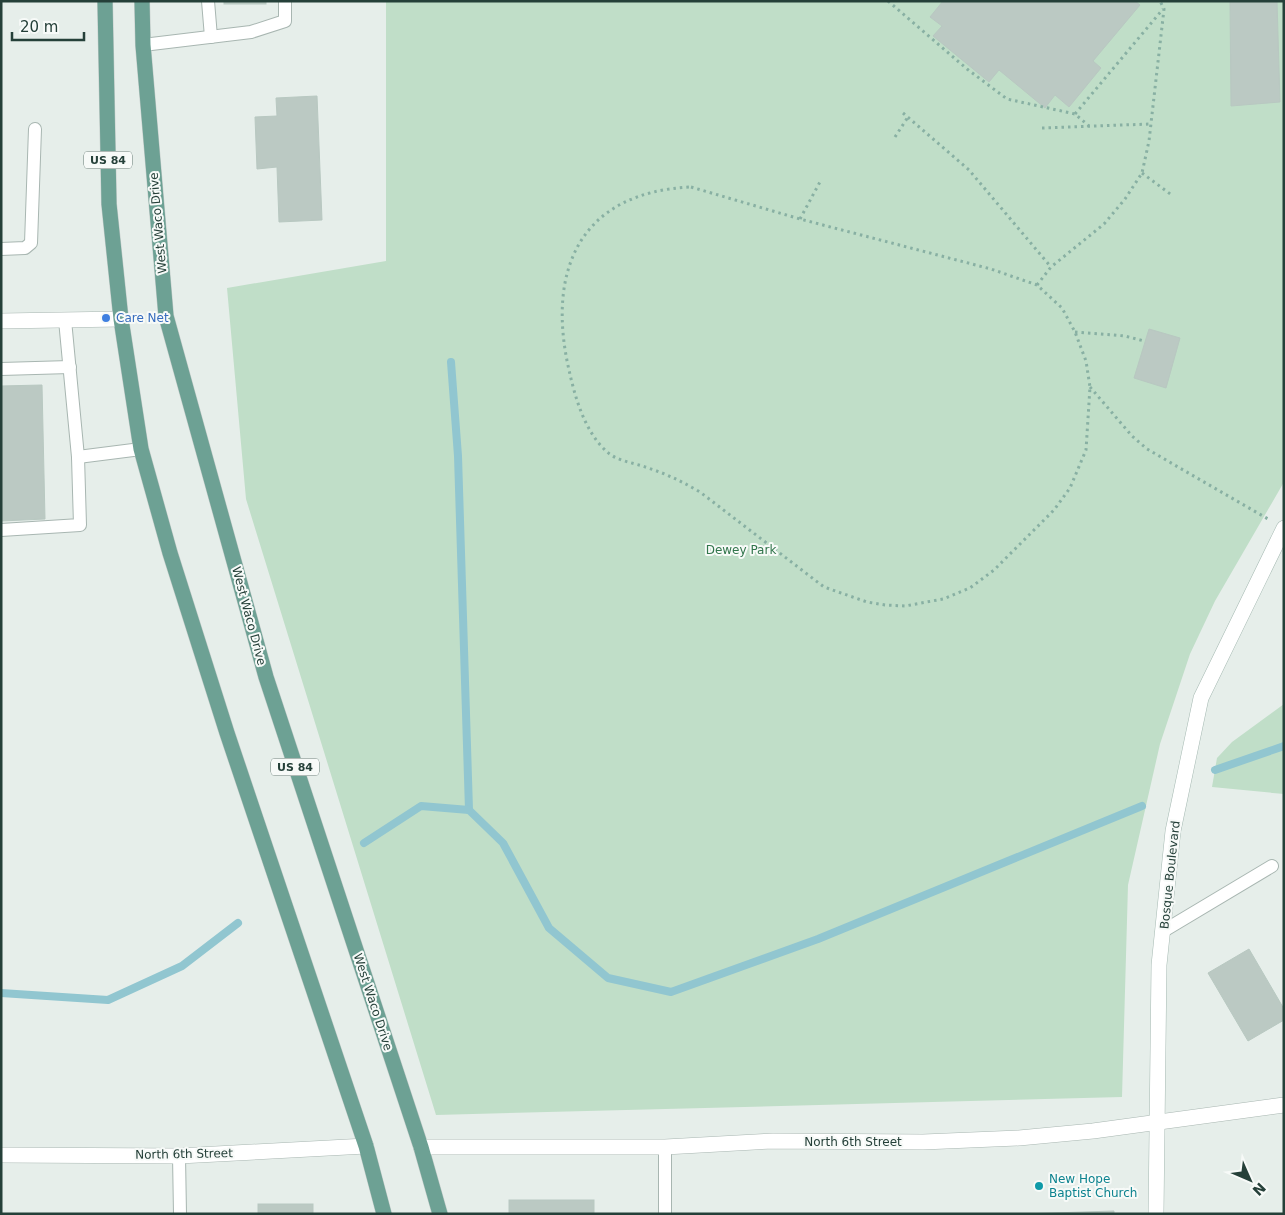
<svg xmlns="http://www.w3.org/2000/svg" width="1285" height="1215" viewBox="0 0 1285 1215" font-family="'DejaVu Sans',sans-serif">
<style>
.green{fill:#c0dec8}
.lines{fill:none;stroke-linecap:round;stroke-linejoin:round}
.stream{stroke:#91c6d0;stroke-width:8}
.building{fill:#bbc9c3;stroke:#b8c8c1}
.service-casing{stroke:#a8b6b1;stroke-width:14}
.minor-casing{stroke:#a8b6b1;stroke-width:16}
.secondary-casing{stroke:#a5b9b2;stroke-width:16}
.primary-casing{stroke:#c2cac8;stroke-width:16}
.path{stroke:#88b0a3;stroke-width:3;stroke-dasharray:2.5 4;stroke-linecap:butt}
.service{stroke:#fff;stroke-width:12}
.minor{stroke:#fff;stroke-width:15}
.secondary{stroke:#fff;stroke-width:15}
.primary{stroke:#6da194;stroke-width:15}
.shop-dot{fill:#3f7fe0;stroke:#f7faf8;stroke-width:2}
.culture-dot{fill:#0f9aa8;stroke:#f7faf8;stroke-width:2}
.labels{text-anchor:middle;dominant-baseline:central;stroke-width:4;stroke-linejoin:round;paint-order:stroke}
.shield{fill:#f7faf8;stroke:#647872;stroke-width:1}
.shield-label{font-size:11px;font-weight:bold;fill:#254039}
.street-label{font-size:12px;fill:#254039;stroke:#f7faf8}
.shop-label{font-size:12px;fill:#366cbe;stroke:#f7faf8;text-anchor:start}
.park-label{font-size:12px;fill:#31754b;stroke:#f7faf8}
.culture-label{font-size:12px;fill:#0d838f;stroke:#f7faf8;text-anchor:start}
</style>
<rect width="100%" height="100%" fill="#e6eeea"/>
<!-- green -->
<g class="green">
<path d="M386,1H1284V482L1215,601L1190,654L1160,744L1128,885L1122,1097L436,1115L246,499L227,288L386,261Z"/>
<path d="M1284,704V794L1212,787L1217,758L1232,742Z"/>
</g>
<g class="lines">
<!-- stream -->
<g class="stream">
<path d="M451,362L458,456L469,810"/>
<path d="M1215,770L1284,746"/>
<path d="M364,843L421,806L469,810L503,843L549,928L608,978L671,992L818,939L1142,806"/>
<path d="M1,993L108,1000L182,966L238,923"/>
</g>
</g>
<!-- building -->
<g class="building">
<rect x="224" y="1" width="42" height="3"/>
<path d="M943,1H1135L1140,5L1093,61L1101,68L1069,107L1055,95L1045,108L999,70L989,82L933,36L942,26L930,17Z"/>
<path d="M1230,1H1277L1280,102L1231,106Z"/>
<path d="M317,96L322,220L279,222L277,167L257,169L255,117L277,116L276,98Z"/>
<path d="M1149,329L1180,338L1166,388L1134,378Z"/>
<path d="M42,385L45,519L1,521V386Z"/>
<path d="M1249,949L1284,1009V1020L1248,1041L1208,973Z"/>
<rect x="509" y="1200" width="85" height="14"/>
<rect x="258" y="1204" width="55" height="10"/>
<path d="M1114,1211V1214H1021Z"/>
</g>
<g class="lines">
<defs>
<g id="service">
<path d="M208,1L211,37"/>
<path d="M143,45L251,32L285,21V1"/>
<path d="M1,249L25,248L31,243L35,129"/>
<path d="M65,320L78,457L141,449"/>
<path d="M1,369L70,367"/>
<path d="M1,530L80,525L78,457"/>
<path d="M1165,930L1272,866"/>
<path d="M179,1156L180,1214"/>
<path d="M665,1214V1147"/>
</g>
<g id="minor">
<path d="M1,321L121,319"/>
<path d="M421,1147H665L773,1141L923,1142L1019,1138L1093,1131L1284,1105"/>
<path d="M1,1155L179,1156L366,1146"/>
</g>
<path id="secondary" d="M1156,1214L1159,965L1173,831L1201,698L1284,528"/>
<g id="primary">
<path d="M105,1L109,204L121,319L141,449L170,553L227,733L366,1146L384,1214"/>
<path d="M142,1L143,45L166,316L266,677L421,1147L440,1214"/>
</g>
</defs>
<!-- service casing -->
<use href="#service" class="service-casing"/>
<!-- minor casing -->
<use href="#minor" class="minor-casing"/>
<!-- secondary casing -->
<use href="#secondary" class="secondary-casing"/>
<!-- primary casing -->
<use href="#primary" class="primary-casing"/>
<!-- path -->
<g class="path">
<path d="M888,1L967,69L1007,99L1075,114L1089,126"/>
<path d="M903,113L969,170L1051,267"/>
<path d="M1075,114L1163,9"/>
<path d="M1042,128L1150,124"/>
<path d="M895,137L908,117"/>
<path d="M1142,173L1173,196"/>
<path d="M691,187L800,219L991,269L1037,285L1062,308L1075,332L1086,361L1090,387L1086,450L1070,488L1054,510L994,570L970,588L943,599L905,606L885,605L867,602L824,587L700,492C683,482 667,474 648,468C633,462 616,462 604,449C584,429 575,397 569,370C546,270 580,192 691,187Z"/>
<path d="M800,219L821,180"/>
<path d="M1037,285L1051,267L1104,224L1125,199L1142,173L1149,141L1164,9L1160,1"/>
<path d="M1075,332L1125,336L1144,341"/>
<path d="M1090,387L1132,436L1147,449L1268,519"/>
</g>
<!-- service -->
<use href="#service" class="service"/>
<!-- minor -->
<use href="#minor" class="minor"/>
<!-- secondary -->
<use href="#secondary" class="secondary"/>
<!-- primary -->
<use href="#primary" class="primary"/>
</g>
<!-- markers -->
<circle class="shop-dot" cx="106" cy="318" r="5"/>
<circle class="culture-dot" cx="1039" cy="1186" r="5"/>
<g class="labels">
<!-- shield labels -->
<g class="shield">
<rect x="84" y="151.5" width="48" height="17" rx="4"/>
<rect x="271" y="758.5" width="48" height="17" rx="4"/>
</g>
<g class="shield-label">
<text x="108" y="160">US 84</text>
<text x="295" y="767">US 84</text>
</g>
<!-- street labels -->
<g class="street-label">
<text transform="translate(158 223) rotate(-95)">West Waco Drive</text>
<text transform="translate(249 616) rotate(75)">West Waco Drive</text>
<text transform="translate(1170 875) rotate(-84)">Bosque Boulevard</text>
<text transform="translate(373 1002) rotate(72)">West Waco Drive</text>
<text x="853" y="1142">North 6th Street</text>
<text transform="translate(184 1154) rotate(-1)">North 6th Street</text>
</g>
<!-- shop labels -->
<g class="shop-label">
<text x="116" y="318">Care Net</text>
</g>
<!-- park labels -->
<g class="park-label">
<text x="741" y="550">Dewey Park</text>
</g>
<!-- culture labels -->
<g class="culture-label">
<text x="1049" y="1179">New Hope<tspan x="1049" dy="14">Baptist Church</tspan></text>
</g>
</g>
<!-- border -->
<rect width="1285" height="1215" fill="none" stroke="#254039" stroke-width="5"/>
<!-- north arrow -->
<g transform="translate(1250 1180) rotate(135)" stroke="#f7faf8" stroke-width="4" paint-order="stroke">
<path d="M0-4L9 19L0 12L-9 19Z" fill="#254039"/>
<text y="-8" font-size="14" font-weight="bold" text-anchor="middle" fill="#254039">N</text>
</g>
<!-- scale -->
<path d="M12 32v8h72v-8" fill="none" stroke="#254039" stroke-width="2.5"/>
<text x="20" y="32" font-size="15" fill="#254039" stroke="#f7faf8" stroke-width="4" paint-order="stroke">20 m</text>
</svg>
